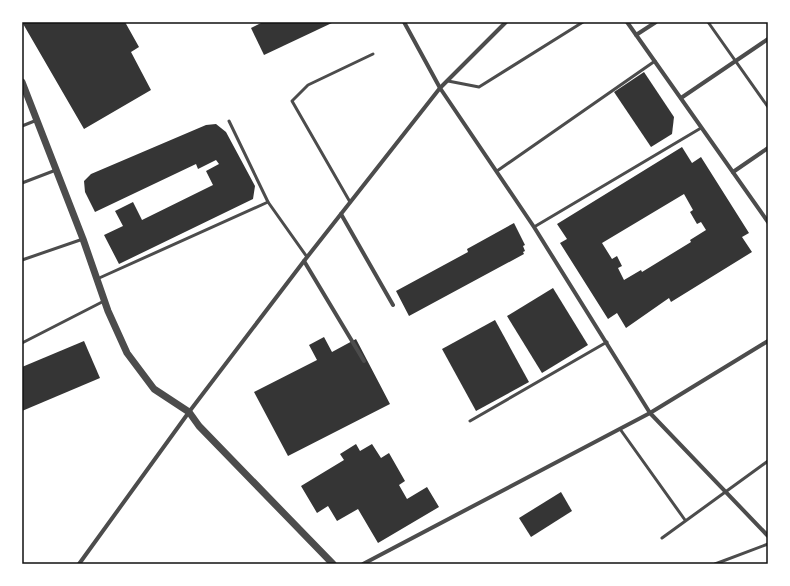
<svg xmlns="http://www.w3.org/2000/svg" width="790" height="586" viewBox="0 0 790 586" font-family="'Noto Sans',sans-serif">
<style>
.building{fill:#353535;fill-rule:evenodd}
.lines{fill:none;stroke-linecap:round;stroke-linejoin:round}
.service{stroke:#4c4c4c;stroke-width:3}
.minor{stroke:#4c4c4c;stroke-width:4}
.tertiary{stroke:#4c4c4c;stroke-width:7}
.neatline{fill:none;stroke:#111;stroke-width:1.5}
</style>
<rect width="100%" height="100%" fill="#fff"/>
<!-- building -->
<g class="building">
<path d="M22,22H125L139,47L131,52L151,90L84,129Z"/>
<path d="M263,22H334L264,55L251,28Z"/>
<path d="M644,72L674,117L672,134L651,147L614,92Z"/>
<path d="M216,124L226,132L255,186L253,199L119,264L104,235L123,226L115,211L133,202L142,220L213,185L206,171L219,164L216,160L198,169L196,164L95,212L85,192L84,181L91,174L206,125Z"/>
<path d="M682,147L692,163L701,157L749,233L742,237L752,252L671,302L669,298L626,328L617,313L608,319L560,243L567,239L557,224ZM684,194L693,210L690,212L697,224L701,222L706,230L690,240L691,242L642,272L641,270L624,280L618,268L622,266L617,256L612,259L602,243Z"/>
<path d="M514,223L525,245L523,246L525,251L523,252L524,254L409,316L396,291L468,252L467,249Z"/>
<path d="M553,288L588,345L542,373L507,316Z"/>
<path d="M495,320L529,382L476,411L442,349Z"/>
<path d="M324,337L332,352L356,339L390,404L288,456L254,392L317,360L309,345Z"/>
<path d="M84,341L100,378L22,411V367Z"/>
<path d="M356,444L360,451L372,444L381,458L389,453L405,481L399,485L407,499L427,487L439,507L378,543L358,509L337,521L328,506L317,513L301,486L344,460L340,454Z"/>
<path d="M561,492L572,511L531,537L519,518Z"/>
</g>
<g class="lines">
<!-- service -->
<g class="service">
<path d="M708,22L768,107"/>
<path d="M448,81L479,87L583,22"/>
<path d="M229,121L268,202L307,257"/>
<path d="M22,126L37,120"/>
<path d="M497,171L655,61"/>
<path d="M22,183L56,170"/>
<path d="M350,202L292,101L308,85L373,54"/>
<path d="M534,227L701,128"/>
<path d="M22,260L83,239"/>
<path d="M97,279L268,202"/>
<path d="M22,343L104,301"/>
<path d="M470,421L607,342"/>
<path d="M620,429L685,520"/>
<path d="M662,538L768,461"/>
<path d="M715,564L768,544"/>
</g>
<!-- minor -->
<g class="minor">
<path d="M404,22L440,88L534,227L650,413L768,536"/>
<path d="M627,22L768,222"/>
<path d="M636,35L656,22"/>
<path d="M681,98L768,39"/>
<path d="M733,172L768,148"/>
<path d="M341,214L393,305"/>
<path d="M304,261L364,361"/>
<path d="M79,564L189,412L304,261L440,88L506,22"/>
<path d="M363,564L650,413L768,341"/>
</g>
<!-- tertiary -->
<path class="tertiary" d="M22,82L83,239L108,311L127,353L154,389L189,412L199,426L333,564"/>
</g>
<!-- border -->
<rect width="790" height="586" fill="none" stroke="#ffffff" stroke-width="46"/>
<rect x="23" y="23" width="744" height="540" class="neatline"/>
</svg>
